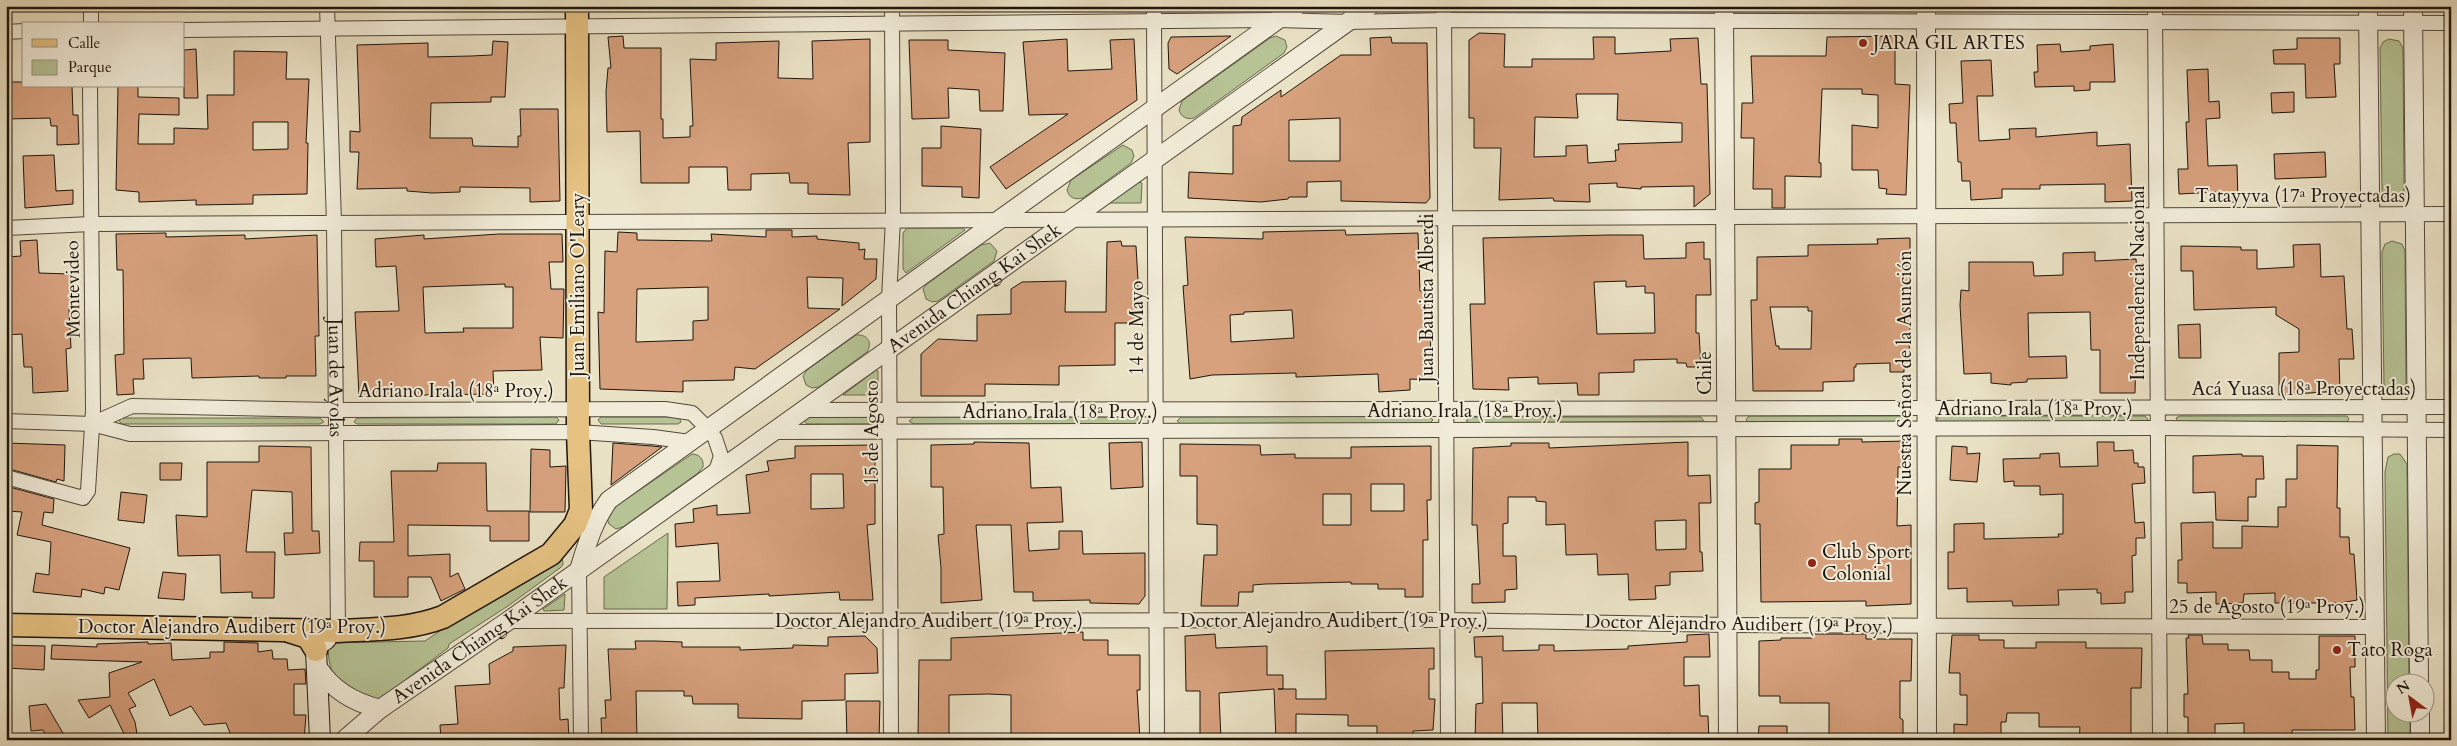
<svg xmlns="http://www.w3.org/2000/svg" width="2457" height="746" viewBox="0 0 2457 746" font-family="Cardo,serif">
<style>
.green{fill:#b6c395;stroke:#6a6c50}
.building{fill:#d7a17e;stroke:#1f150c;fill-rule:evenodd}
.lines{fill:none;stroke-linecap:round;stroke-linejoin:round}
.minor-casing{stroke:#52483a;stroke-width:16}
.tertiary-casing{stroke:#52483a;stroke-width:20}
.secondary-casing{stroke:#1f150c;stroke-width:22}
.primary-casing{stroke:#1f150c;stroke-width:25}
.minor{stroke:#f1ecd9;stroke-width:14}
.tertiary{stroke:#f1ecd9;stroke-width:18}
.secondary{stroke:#f1ecd9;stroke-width:20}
.primary{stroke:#e5c182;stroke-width:22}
.poi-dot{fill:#8f2418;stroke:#f1ecd9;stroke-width:2}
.labels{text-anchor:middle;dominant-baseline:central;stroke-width:4;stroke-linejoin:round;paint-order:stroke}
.poi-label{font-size:19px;fill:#1f150c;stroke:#f1ecd9;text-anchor:start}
.street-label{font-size:19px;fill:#1f150c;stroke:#f1ecd9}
</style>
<rect width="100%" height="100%" fill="#eae2c5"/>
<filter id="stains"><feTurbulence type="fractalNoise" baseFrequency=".004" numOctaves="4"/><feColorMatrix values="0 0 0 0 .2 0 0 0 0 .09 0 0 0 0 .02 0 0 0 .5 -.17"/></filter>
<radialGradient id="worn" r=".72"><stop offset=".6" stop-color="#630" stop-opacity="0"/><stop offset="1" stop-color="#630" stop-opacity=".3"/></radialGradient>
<!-- green -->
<g class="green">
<path d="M1276,36L1285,40L1287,47L1284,53L1194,118C1187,120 1181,117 1179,110L1182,101L1270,38Z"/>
<path d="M2389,39L2399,41L2403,48L2404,190L2396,199L2384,197L2382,190L2380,48L2383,42Z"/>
<path d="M1123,145L1132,150L1134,156L1131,163L1083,198C1075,200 1069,198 1067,190L1071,180Z"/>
<path d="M1138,182L1142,183L1141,203H1108Z"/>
<path d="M907,228H963L965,230L906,273L903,269V233Z"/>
<path d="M2392,241L2402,244L2405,251L2406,384L2403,392L2392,396L2386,392L2384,384L2382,252L2385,244Z"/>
<path d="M990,243L997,251L994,261L938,301L932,302L926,299L923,289L927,284L981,245Z"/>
<path d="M856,335C867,334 873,342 867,352L819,387L812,388L806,385L803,376L807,370Z"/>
<path d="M876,370L878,371V395H843Z"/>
<path d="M1429,416L1433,420L1429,424H1181L1177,421L1181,417Z"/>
<path d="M1749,416H1906L1910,419L1908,422L1749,423L1746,420Z"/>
<path d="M1940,416H2145L2148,419L2147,422H1937V418Z"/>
<path d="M2180,416H2347L2349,419L2346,423L2178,422L2176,418Z"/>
<path d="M556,417L559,420L556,424H357L354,422L357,418Z"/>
<path d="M601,417H679L681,422L678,424H601L598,420Z"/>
<path d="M808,417H873L875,421L873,424H807L804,421Z"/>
<path d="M914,417H1136L1139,421L1136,424H914L909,421Z"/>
<path d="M1469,417H1701L1704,421L1470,423L1466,421Z"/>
<path d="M122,418H320L324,422L320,424H122L118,420Z"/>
<path d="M692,454C700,454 704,460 703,467L698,473L623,527L616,529L609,524L607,518L612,509Z"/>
<path d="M2394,454H2400L2407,464L2409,683L2394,684V714H2410V740H2388L2385,472L2388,457Z"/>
<rect x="2449" y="459" width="2" height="281"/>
<path d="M668,533L667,609H604V577Z"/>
<path d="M559,551L562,552L563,565L560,568L508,606L449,644L448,648L376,702C343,684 328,686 328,643L425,641Z"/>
<path d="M565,594L564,610L544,611L543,609Z"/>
</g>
<!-- building -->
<g class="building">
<path d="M1479,33L1505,34L1504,67H1532V59H1594L1593,37H1615V54L1671,51L1670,39L1698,38L1701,84H1707L1710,194L1694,207V186L1641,187V189L1617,187V183L1589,184L1590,202L1554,201L1553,198L1499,200L1501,148H1474V118H1469V40ZM1576,94H1618L1617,120L1682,123V142L1618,144L1619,150H1615L1616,161L1588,163L1587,145L1566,146V156L1534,157L1535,117L1578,118Z"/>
<path d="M623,36L624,48H661V119H663V138L690,137V126H693L690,59L716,60V43L779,41L778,78L813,79L812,41L870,39V142L848,143L850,195L808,194V183H790L789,173L751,174V190H728L727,167H689V183H641L640,131L607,132L606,92L608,68H611L608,37Z"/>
<path d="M1231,36L1177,74L1169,69L1168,43L1171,37Z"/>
<path d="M1895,36V84L1910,85L1906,195L1886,194L1887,189L1879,188L1878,170H1852V125L1878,128V95L1862,94V89H1822L1819,163H1821V177L1785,176V208H1772V189H1753L1754,138H1741L1742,103H1753L1751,56H1826L1827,37Z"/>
<path d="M1391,37L1392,43H1427L1430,198L1426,203L1341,201V181L1307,182V197H1289L1288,199L1261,202L1188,198L1189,172L1233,174V126L1241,125L1242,117L1281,90V97L1341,55H1371L1370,38ZM1340,118V161H1289V120Z"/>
<path d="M2297,38H2340V64H2334L2336,97L2306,98L2305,64H2274L2273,50L2297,49Z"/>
<path d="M1067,39L1068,71L1112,69L1110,40L1134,39L1137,100L1006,189L990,167L1068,114L1029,115L1023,42Z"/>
<path d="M909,40H948V50L1005,53L1003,111H980L979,90L948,88L949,118L912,119Z"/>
<path d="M493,41L508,42L505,97H491V102L431,103L430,138H472L473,146L518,147V136H521L520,109H558L560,201L530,202V188L460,187V192L432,193L407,191V188L357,189L359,152H350V131L360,132L357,45L428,43V57L471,56L492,55Z"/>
<path d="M2060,44L2061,52L2090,50V46L2113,44L2115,82H2090V90L2074,91V86L2035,87L2034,72H2038L2037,45Z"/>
<path d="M196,49L198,98H184V50Z"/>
<path d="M234,51L287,52L286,79H309L306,143H308L307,194L253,195V204L196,205V200L139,202V192L116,190L118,86H138V97L179,98V115L139,114L138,144H174V128L208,129L207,95H234ZM253,122H288V149L253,150Z"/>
<path d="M1991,60L1993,96H1977L1979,141L2010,139L2009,129L2036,128V137L2097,132V146L2130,144L2132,201L2105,202V184L2040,185V189H2002V198L1971,200L1970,181H1962L1961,162H1958L1956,123H1950L1949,104L1963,103L1961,61Z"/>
<path d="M2208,69L2209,102L2219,101L2220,118L2206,119L2208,166L2237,165L2238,202H2216V192L2179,194L2178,169H2188L2186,122H2189L2187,70Z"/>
<path d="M6,82H24V86H72L73,115H78L79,144L57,145V126H51L50,118L6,119Z"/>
<path d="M2294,92V112L2272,113L2271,93Z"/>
<path d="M941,126L981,129L979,198L962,197V187L922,186V148H941Z"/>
<path d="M2325,152L2326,177L2275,179L2274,154Z"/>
<path d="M54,155L56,191L73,190V204L25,208L23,156Z"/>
<path d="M766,230H792V237L817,236V239L859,243V250L865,249L864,259H877L876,279L842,306L843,278L807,277L808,308L840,309L755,369L735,367L734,380L683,381V392L600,389L598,312L604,313L605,251L617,252L618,232L637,233V240L712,241L711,234L766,237ZM708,287V320L693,321V340L636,342L637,289Z"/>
<path d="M1345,230L1346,235L1418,233L1420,291H1430L1431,380L1410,379V390L1379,392L1378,374L1296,377V373L1212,375L1190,379L1183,286L1188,285L1185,237L1263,239V232ZM1292,310L1294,338L1231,342L1230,315L1244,314V312Z"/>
<path d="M166,233V237L245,235V239L317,235L319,336H315L316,376H286V378H259V376L192,378L191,358L143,359L144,379H133L134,394L117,395L115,355L124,354L123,270H117L116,234Z"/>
<path d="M499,234H562L563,262H549L551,289H564L563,338L540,337L542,370L493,371L494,394L359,396L355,312L399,311L396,266L376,267L375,239L424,235V239ZM505,284V287H513V328H463L464,332L425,333L423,287Z"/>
<path d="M1609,235H1643L1644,259L1686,258V243L1704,242V259H1710L1711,295H1696V333H1699L1701,367H1687L1686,363H1677V359L1634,360V372L1599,373V395H1578L1577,383L1538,384V377L1508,378L1509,390L1473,389L1470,304H1485L1483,238ZM1626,281V287L1645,286V293H1654L1655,333L1597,334L1594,282Z"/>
<path d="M1910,238V329L1909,356H1904V372H1890V363L1856,364V367H1854V381L1823,382V391H1753L1751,300H1757V257L1808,256V245L1878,244L1877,239ZM1770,307H1808V311H1812L1811,349H1779V346H1776Z"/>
<path d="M37,240L39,273L71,274L73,309H69L71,348L66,349L68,391L33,393L32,367H24L22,334L6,335V257L21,256L20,241Z"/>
<path d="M1121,241L1122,246H1136L1138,280L1136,323H1115V365L1059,366V385L985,384V396H921V354L938,339L977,341V315L1011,314V289L1022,282L1066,281L1065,312H1106L1107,242Z"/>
<path d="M2320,244L2321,277L2344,276L2347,329H2352L2354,359H2339L2340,391L2279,395V353L2299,352V329L2276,315V307L2194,310L2193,271H2181V246L2241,247V250H2257V269L2294,267L2293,245Z"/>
<path d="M2095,252V261L2136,259L2144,349L2136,350L2135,393H2100V350H2091L2090,312L2028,313L2029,357L2066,356L2067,378L2027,379V382L2011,383V385L1991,383V373L1964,374L1960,305L1961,290L1969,291V262H2033L2034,276L2063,275V253Z"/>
<path d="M2200,324L2201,358H2179L2178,325Z"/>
<path d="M1839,439H1862V442L1907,441V452H1911V467H1898L1897,526L1911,525V604L1866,606V601L1761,602L1760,524H1755V503L1759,502V469H1791V445H1839Z"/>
<path d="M974,442L1029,443L1031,488L1061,487L1063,522L1027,523L1029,551L1059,549V531H1082L1083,554L1145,553V596L1139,604L1090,603V600L1033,601V592H1014L1011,525H976L982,600L941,603V568L938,535L944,534L943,487H931V445L974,444Z"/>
<path d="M1142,442L1143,487L1111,489L1109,443Z"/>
<path d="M1688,442V476L1710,475L1711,503H1699L1700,552H1702L1703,571L1670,572V585L1655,586L1656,599L1629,600L1628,574L1598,575L1597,554L1566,555L1565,524L1546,525V502L1536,501V497H1508V523L1503,524V556H1516L1517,589L1505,590V602L1472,603V584H1480L1477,525H1472L1473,448L1511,446V443H1549V448ZM1686,520V549L1656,550L1655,521Z"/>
<path d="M2097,442H2114V451L2133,450L2134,463H2138V467H2144L2145,483L2132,484L2135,523L2144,522L2145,538H2136V555L2132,556L2133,592H2125V603L2101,604V593H2097V589L2058,590L2059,605L2013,606L2012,601L1967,602V588L1948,589V552H1954V524L1984,523V539L2059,537L2058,534H2063V494L2040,495V486H2014V481L2004,482L2003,459L2040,458V454L2059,453L2060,467L2098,466Z"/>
<path d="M6,443L65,445L64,481L57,479L56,482L6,468Z"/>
<path d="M613,443L652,446L662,447L611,485Z"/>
<path d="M1180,444L1260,445L1261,455L1295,454V458H1351V447L1431,446V500H1427L1428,540H1423V597H1405V589H1378V584H1351V582L1265,584L1253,585V592H1239L1238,606H1201L1204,555H1217V525L1197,524V476H1180ZM1371,484H1404V511H1371ZM1323,494H1351V525H1323Z"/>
<path d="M875,445V524L867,525L873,600H840L839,592L769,596V594L695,598V605L678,606L677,582L720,581L718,543L676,547L675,524L694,522L693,509L717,505V515L750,513L746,475L769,471L767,461L795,458V446ZM811,474H843L844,508L811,509Z"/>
<path d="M2297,445L2338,446L2337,508H2340V537H2349L2350,554H2354L2357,600L2341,603H2275V593L2244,594L2243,603L2216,604V592L2187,593V583H2178V560H2182L2181,523L2213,522V548H2242V526L2278,527V507H2286V479H2297Z"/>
<path d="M259,446L311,447L312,531H319L320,553L285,555L284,533H293L292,492L252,490L246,552H275L274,598H252V592L221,593L220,555L178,556L176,515L207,517V462H259Z"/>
<path d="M1952,446L1967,447V454L1980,453L1977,482L1950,480Z"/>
<path d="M531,449L550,450V467L566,466L565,512H530Z"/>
<path d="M2242,454V456H2263L2264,479H2256V497H2248V521L2216,520L2215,492L2193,493V456Z"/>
<path d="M160,463H182L181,480H160Z"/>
<path d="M438,463H486L487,511H529V541H490V526L408,525V556L450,554V577L458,573L465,589L441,601L431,577H408V597H374V561H359L360,542H394L391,471H437Z"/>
<path d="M6,486L54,499L53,513L44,512L42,525L130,548L119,590L105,587L104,594L82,589L81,597L33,592L36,573L49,575L51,542L17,535L22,512L6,511Z"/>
<path d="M121,492L147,495L144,523L118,520Z"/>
<path d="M163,572L186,574L184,600L158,598Z"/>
<path d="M1083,632V640H1108V655H1140V690H1137L1140,740H1011V695L988,694L949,695V740H918L919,660H951V638Z"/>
<path d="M1215,634L1216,648L1267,646V675H1283V689H1278H1296V699H1326L1325,651L1434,648V669H1429V699H1435L1433,730L1413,731V740H1377V726H1348V715L1296,714V740H1276L1274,689L1219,693L1221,740H1200V691H1186L1185,636Z"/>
<path d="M1709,634L1710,657H1684V686L1699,685L1700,716H1708L1709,740L1671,738V734L1640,735V740H1538L1537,703H1502L1503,740H1475L1476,704L1483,703L1482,657H1475L1474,637L1503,636V651L1539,650V645H1554V651L1628,649V646L1687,642V635Z"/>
<path d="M1813,634H1866V639H1912L1911,681H1900V718L1903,720V740H1829V703H1780V696H1759V641L1781,640V638H1813Z"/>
<path d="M1952,635H1979V640H2004V648H2036V642H2086V648H2142L2141,688H2131V740H2079L2080,727H2039V713H2007L2006,722H2001V737H1989V740H1954V724L1967,725V695H1960V673H1949Z"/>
<path d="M2188,635H2202L2203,644H2228V650H2249L2250,660H2272V672H2289V679H2316V670H2319V636H2355V667H2350L2351,697H2354L2355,730H2292V739L2244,740V723L2215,724V740H2188V717H2184V694H2188L2186,638H2189Z"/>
<path d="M865,636L877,648L878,673L845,674V700L802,701V719L738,718V704H693L692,696H684V691H636L637,740H602L601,718H606L605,700H611L608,649H636L635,641H655L682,642V647H740V650L793,648V645L828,646V637Z"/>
<path d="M148,642V644L171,643L172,660L210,658V652H224V642L258,643V652L272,650L273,659H287L288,670L305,669L306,684H294V715H306L304,740H233L226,723L204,725L191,706L170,716L154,679L128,693L136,706L129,709L135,722L138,740H127L110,705L89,718L78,700L110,697L109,673L142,662L51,659L52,645L97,647V644Z"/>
<path d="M6,645L45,646L44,670L6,668Z"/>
<path d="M566,645L564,688H559L560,720L568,719L569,740H441L440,725L458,724L455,686L490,684L489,664L513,651V647Z"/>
<path d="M846,701H880L879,740H847Z"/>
<path d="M46,704L67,740H49L43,730L31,731L29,706Z"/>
<path d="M1759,726H1787V740H1758Z"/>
</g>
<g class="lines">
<defs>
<g id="minor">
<path id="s1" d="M327,6L334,223L338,631"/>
<path d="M1154,6L1157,740"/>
<path d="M1444,6L1448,740"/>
<path d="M2155,6L2160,740"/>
<path d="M91,24V6"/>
<path d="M184,30L1278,20L1347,22L1444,20L2451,23"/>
<path d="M6,32L24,31"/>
<path d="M6,228L91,224L2451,214"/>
<path d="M805,410L2451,407"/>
<path d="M6,421L92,424L130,434L578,432L653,437L690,442"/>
<path d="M92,424L132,406L334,410L665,409L692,413L708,429L715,438L721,456L715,474"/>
<path d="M773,432L2158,428L2451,430"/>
<path d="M6,477L83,498L88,491L93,410L90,86"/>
<path d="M579,570L581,740"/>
<path d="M508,621L1448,620L1728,625L2375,627"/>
<path d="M891,740L889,299L893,219L892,6"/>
</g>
<g id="tertiary">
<path d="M1724,6L1728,740"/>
<path d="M1926,6L1927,740"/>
<path d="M2368,6L2376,740"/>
<path d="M2413,6L2419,684"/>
<path d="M579,570C587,544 593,522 609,500L1297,6"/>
<path d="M317,666C332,690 353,702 380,709"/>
<path d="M2420,714V740"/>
<path id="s2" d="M344,740L380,709L508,621L1370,6"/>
</g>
<path id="secondary" d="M320,740L316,650L319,644L326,639"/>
<g id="primary">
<path d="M6,625L338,631C373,629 409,630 443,617L551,554L575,525L581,510L578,432L577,6"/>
<path d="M289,631L308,637L316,650"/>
</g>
</defs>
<!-- minor casing -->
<use href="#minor" class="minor-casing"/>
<!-- tertiary casing -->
<use href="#tertiary" class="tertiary-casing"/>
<!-- secondary casing -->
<use href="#secondary" class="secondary-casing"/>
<!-- primary casing -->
<use href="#primary" class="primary-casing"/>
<!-- minor -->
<use href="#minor" class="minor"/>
<!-- tertiary -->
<use href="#tertiary" class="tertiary"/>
<!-- secondary -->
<use href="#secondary" class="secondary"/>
<!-- primary -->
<use href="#primary" class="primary"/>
</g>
<!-- markers -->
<g class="poi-dot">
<circle cx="1863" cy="43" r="5"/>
<circle cx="1812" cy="563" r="5"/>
<circle cx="2337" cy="650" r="5"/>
</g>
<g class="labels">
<!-- poi labels -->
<g class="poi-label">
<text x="1873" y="43">JARA GIL ARTES</text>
<text x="1822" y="552">Club Sport<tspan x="1822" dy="22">Colonial</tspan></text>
<text x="2347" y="650">Tato Roga</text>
</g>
<!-- street labels -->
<g class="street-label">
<text x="2303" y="196">Tatayyva (17ª Proyectadas)</text>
<text transform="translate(2138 283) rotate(-90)">Independencia Nacional</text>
<text transform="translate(578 285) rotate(-90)">Juan Emiliano O'Leary</text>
<text stroke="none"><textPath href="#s2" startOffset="776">Avenida Chiang Kai Shek</textPath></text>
<text transform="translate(73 289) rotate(-91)">Montevideo</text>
<text transform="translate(1427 298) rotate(-90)">Juan Bautista Alberdi</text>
<text transform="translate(1137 328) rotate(-90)">14 de Mayo</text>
<text transform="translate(1705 373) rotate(-90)">Chile</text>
<text transform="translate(1905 373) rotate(-90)">Nuestra Señora de la Asunción</text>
<text stroke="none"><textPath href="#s1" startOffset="372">Juan de Ayolas</textPath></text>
<text x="2304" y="389">Acá Yuasa (18ª Proyectadas)</text>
<text x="456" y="391">Adriano Irala (18ª Proy.)</text>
<text x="2035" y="409">Adriano Irala (18ª Proy.)</text>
<text x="1465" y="411">Adriano Irala (18ª Proy.)</text>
<text x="1060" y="412">Adriano Irala (18ª Proy.)</text>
<text transform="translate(872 433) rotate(-90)">15 de Agosto</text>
<text x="2267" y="607">25 de Agosto (19ª Proy.)</text>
<text x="929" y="621">Doctor Alejandro Audibert (19ª Proy.)</text>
<text x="1334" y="621">Doctor Alejandro Audibert (19ª Proy.)</text>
<text transform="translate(1739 624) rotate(1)">Doctor Alejandro Audibert (19ª Proy.)</text>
<text x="232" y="627">Doctor Alejandro Audibert (19ª Proy.)</text>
<text stroke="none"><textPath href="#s2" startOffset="169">Avenida Chiang Kai Shek</textPath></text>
</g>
</g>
<!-- margin -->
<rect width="2457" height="746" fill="none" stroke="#eae2c5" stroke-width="25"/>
<rect x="8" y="8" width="2442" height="731" fill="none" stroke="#1f150c" stroke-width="2.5"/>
<rect x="12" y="12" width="2432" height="721" fill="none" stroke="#1f150c"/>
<!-- legend -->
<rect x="22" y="22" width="162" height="65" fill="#f1ecd9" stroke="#9d9687"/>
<rect x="32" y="39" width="25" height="8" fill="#e5c182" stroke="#9d9687"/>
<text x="68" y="48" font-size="15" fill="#1f150c">Calle</text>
<rect x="32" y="60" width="25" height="15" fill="#b6c395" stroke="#9d9687"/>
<text x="68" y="72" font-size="15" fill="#1f150c">Parque</text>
<!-- north arrow -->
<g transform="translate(2410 698) rotate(328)"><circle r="24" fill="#f1ecd9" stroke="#9d9687"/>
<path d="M0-4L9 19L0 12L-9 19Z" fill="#8f2418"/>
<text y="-8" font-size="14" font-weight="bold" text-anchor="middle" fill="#1f150c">N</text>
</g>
<rect width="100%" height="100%" filter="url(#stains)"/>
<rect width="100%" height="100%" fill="url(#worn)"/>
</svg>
